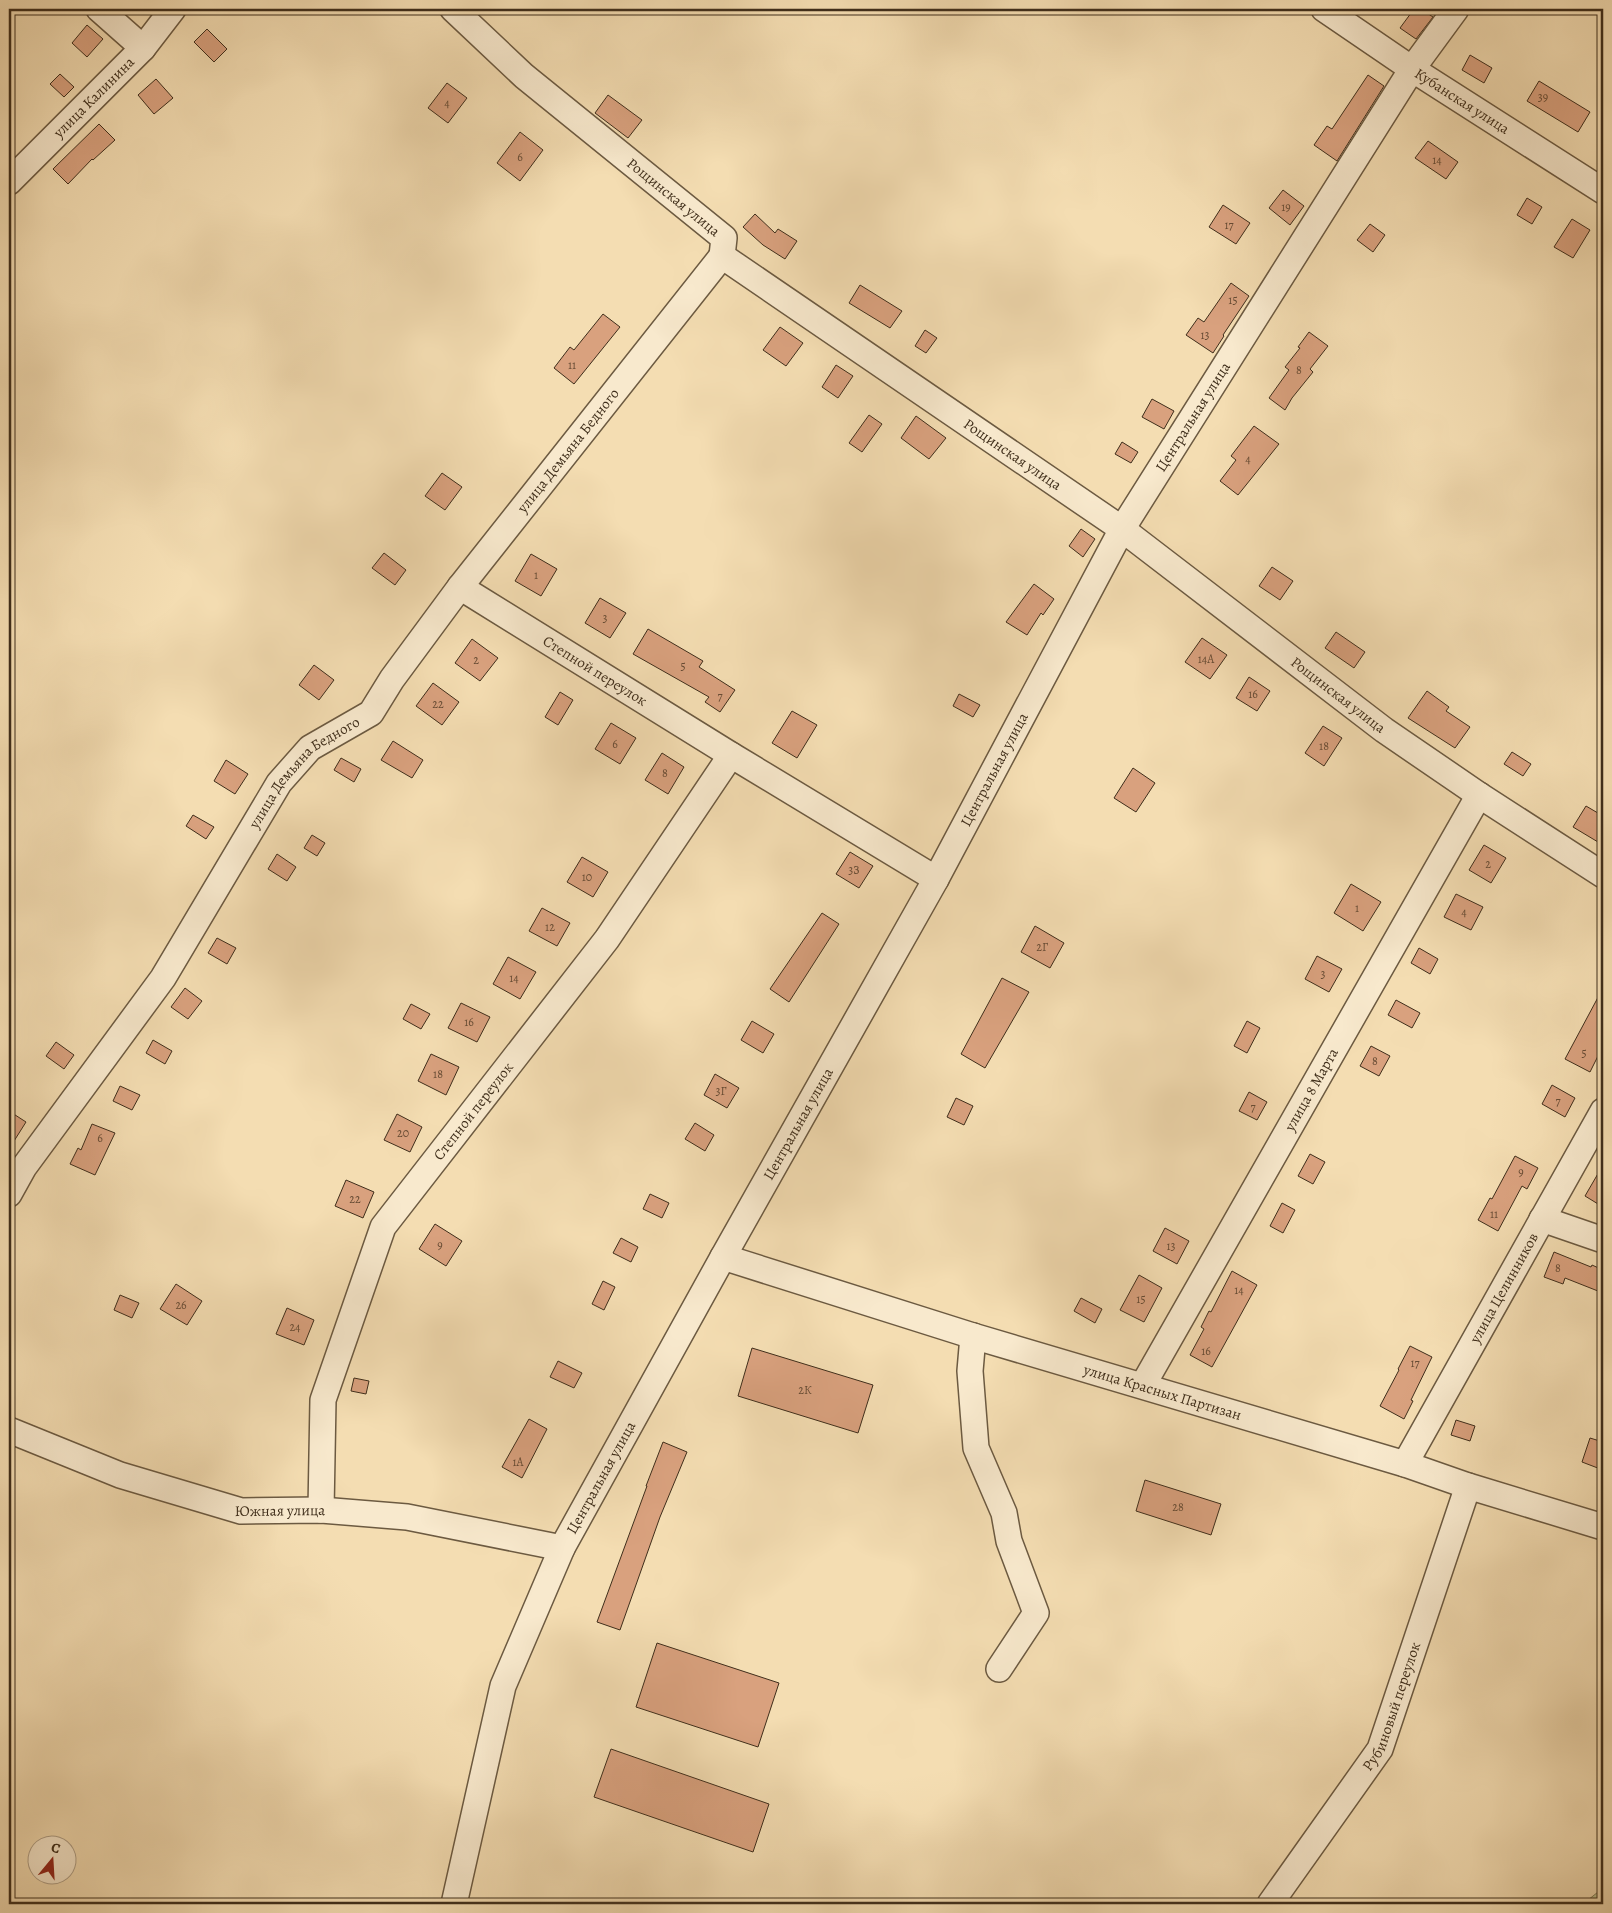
<svg xmlns="http://www.w3.org/2000/svg" width="1612" height="1913" viewBox="0 0 1612 1913" font-family="Alegreya,serif">
<style>
.green{fill:#bcc08c;stroke:#7e7754}
.building{fill:#d9a17e;stroke:#3f2e1b}
.lines{fill:none;stroke-linecap:round;stroke-linejoin:round}
.minor-casing{stroke:#6c5a41;stroke-width:28}
.minor{stroke:#f8e9cd;stroke-width:25}
.labels{text-anchor:middle;dominant-baseline:central;stroke-width:4;stroke-linejoin:round;paint-order:stroke}
.number-label{font-size:12px;fill:#664b34}
.street-label{font-size:15px;fill:#3f2e1b;stroke:#f8e9cd}
</style>
<rect width="100%" height="100%" fill="#f4ddb2"/>
<filter id="stains"><feTurbulence type="fractalNoise" baseFrequency=".004" numOctaves="4"/><feColorMatrix values="0 0 0 0 .2 0 0 0 0 .09 0 0 0 0 .02 0 0 0 .5 -.17"/></filter>
<radialGradient id="worn" r=".72"><stop offset=".6" stop-color="#630" stop-opacity="0"/><stop offset="1" stop-color="#630" stop-opacity=".3"/></radialGradient>
<!-- green -->
<path class="green" d="M1603,1888V1904H1583Z"/>
<!-- building -->
<g class="building">
<path d="M1414,9H1421L1433,17L1416,39L1400,28Z"/>
<path d="M87,25L103,39L87,57L72,43Z"/>
<path d="M207,29L227,49L214,62L194,42Z"/>
<path d="M1470,55L1492,68L1484,83L1462,70Z"/>
<path d="M60,74L74,87L64,97L50,84Z"/>
<path d="M1368,75L1384,86L1337,161L1314,145L1327,126L1332,129Z"/>
<path d="M156,79L173,98L154,114L138,95Z"/>
<path d="M1539,81L1590,112L1578,132L1527,101Z"/>
<path d="M447,83L467,98L448,123L428,108Z"/>
<path d="M608,95L642,120L628,138L595,113Z"/>
<path d="M99,124L115,140L93,160L92,159L68,184L53,169Z"/>
<path d="M520,132L543,150L520,181L497,163Z"/>
<path d="M1428,141L1458,162L1446,179L1415,158Z"/>
<path d="M1283,190L1304,206L1290,225L1269,208Z"/>
<path d="M1527,198L1542,207L1532,224L1517,215Z"/>
<path d="M1223,205L1250,223L1236,244L1209,227Z"/>
<path d="M755,214L775,233L778,229L797,241L785,259L763,245L743,227Z"/>
<path d="M1572,219L1590,230L1573,258L1554,247Z"/>
<path d="M1370,224L1385,235L1373,252L1357,240Z"/>
<path d="M1231,283L1249,296L1223,335L1224,336L1213,353L1186,335L1198,318L1204,322Z"/>
<path d="M860,285L902,311L890,328L849,303Z"/>
<path d="M603,314L620,327L574,384L554,368L570,347L574,350Z"/>
<path d="M780,327L803,343L786,366L763,350Z"/>
<path d="M925,330L937,338L926,353L915,346Z"/>
<path d="M1309,332L1328,346L1310,369L1313,372L1292,398L1285,410L1269,398L1289,370L1285,367L1300,348L1298,347Z"/>
<path d="M836,365L853,376L838,398L822,387Z"/>
<path d="M1152,399L1174,411L1164,429L1142,417Z"/>
<path d="M869,415L882,424L862,452L849,443Z"/>
<path d="M916,416L946,438L929,459L901,438Z"/>
<path d="M1254,426L1279,444L1238,495L1220,481L1236,460L1231,456Z"/>
<path d="M1122,442L1138,452L1131,463L1115,454Z"/>
<path d="M442,473L462,487L445,510L425,496Z"/>
<path d="M1081,529L1095,539L1083,557L1069,546Z"/>
<path d="M384,553L406,570L395,585L372,568Z"/>
<path d="M531,554L557,569L541,596L515,581Z"/>
<path d="M1272,567L1293,581L1280,600L1259,586Z"/>
<path d="M1034,584L1054,599L1043,615L1041,613L1027,635L1006,622Z"/>
<path d="M600,598L626,613L610,638L585,623Z"/>
<path d="M648,629L703,661L699,667L735,690L720,712L705,702L709,697L633,654Z"/>
<path d="M1336,632L1365,652L1354,668L1325,648Z"/>
<path d="M1202,638L1227,655L1210,679L1185,662Z"/>
<path d="M472,639L498,658L480,681L455,663Z"/>
<path d="M314,665L334,680L319,700L299,685Z"/>
<path d="M1249,677L1270,691L1257,711L1236,698Z"/>
<path d="M433,683L459,702L442,725L416,706Z"/>
<path d="M1427,691L1449,707L1446,711L1470,727L1455,748L1408,718Z"/>
<path d="M560,692L573,700L558,725L545,717Z"/>
<path d="M959,694L980,705L973,717L953,706Z"/>
<path d="M792,711L817,725L797,758L772,743Z"/>
<path d="M611,723L636,738L620,764L595,749Z"/>
<path d="M1323,726L1342,738L1324,766L1305,753Z"/>
<path d="M393,741L423,760L412,778L381,760Z"/>
<path d="M1512,752L1531,764L1523,776L1504,764Z"/>
<path d="M662,753L684,767L668,794L645,780Z"/>
<path d="M341,758L361,769L354,782L334,770Z"/>
<path d="M226,760L248,774L235,794L214,781Z"/>
<path d="M1133,768L1155,783L1136,812L1114,798Z"/>
<path d="M1586,806L1603,816V845L1573,827Z"/>
<path d="M193,815L214,827L206,839L186,826Z"/>
<path d="M312,835L325,843L317,856L304,848Z"/>
<path d="M1484,845L1506,858L1491,883L1469,870Z"/>
<path d="M850,852L873,866L859,888L836,874Z"/>
<path d="M277,854L296,867L287,881L268,869Z"/>
<path d="M582,857L608,872L593,897L567,882Z"/>
<path d="M1351,884L1381,902L1363,931L1334,913Z"/>
<path d="M1456,894L1483,907L1471,930L1444,917Z"/>
<path d="M542,908L570,923L557,946L529,931Z"/>
<path d="M822,913L839,924L789,1002L770,989Z"/>
<path d="M1035,926L1064,943L1050,968L1021,952Z"/>
<path d="M217,938L236,948L227,964L208,953Z"/>
<path d="M1419,948L1438,959L1430,974L1411,963Z"/>
<path d="M1317,956L1342,969L1329,992L1305,979Z"/>
<path d="M508,957L536,972L520,999L493,984Z"/>
<path d="M1002,978L1029,992L985,1068L961,1054Z"/>
<path d="M185,988L202,1001L188,1019L171,1007Z"/>
<path d="M1603,988V1046L1590,1072L1565,1059Z"/>
<path d="M1396,1000L1420,1013L1412,1028L1388,1015Z"/>
<path d="M461,1003L490,1017L477,1042L448,1028Z"/>
<path d="M411,1004L430,1014L421,1029L403,1019Z"/>
<path d="M752,1021L774,1034L763,1053L741,1040Z"/>
<path d="M1247,1021L1260,1028L1247,1053L1234,1046Z"/>
<path d="M153,1040L172,1051L165,1064L146,1053Z"/>
<path d="M56,1042L74,1055L64,1069L46,1056Z"/>
<path d="M1371,1046L1390,1056L1379,1076L1360,1066Z"/>
<path d="M431,1054L459,1067L446,1095L418,1081Z"/>
<path d="M715,1074L739,1088L727,1108L704,1095Z"/>
<path d="M1552,1085L1575,1098L1565,1117L1542,1104Z"/>
<path d="M120,1086L140,1095L132,1110L113,1101Z"/>
<path d="M1249,1092L1267,1102L1257,1120L1239,1111Z"/>
<path d="M956,1098L973,1106L964,1125L947,1117Z"/>
<path d="M9,1111L26,1122L9,1149Z"/>
<path d="M397,1114L422,1127L410,1152L384,1140Z"/>
<path d="M695,1123L714,1135L705,1151L685,1139Z"/>
<path d="M92,1124L115,1133L95,1175L70,1164L78,1148L81,1150Z"/>
<path d="M1310,1154L1325,1162L1313,1184L1298,1176Z"/>
<path d="M1515,1156L1538,1168L1527,1189L1522,1186L1498,1231L1478,1220L1490,1198L1492,1199Z"/>
<path d="M1603,1165V1207L1585,1196Z"/>
<path d="M346,1180L374,1192L363,1218L335,1206Z"/>
<path d="M650,1194L669,1203L662,1218L643,1209Z"/>
<path d="M1282,1203L1295,1210L1283,1233L1270,1226Z"/>
<path d="M435,1224L462,1241L446,1266L419,1249Z"/>
<path d="M1165,1228L1189,1241L1177,1264L1153,1251Z"/>
<path d="M621,1238L638,1247L631,1262L613,1253Z"/>
<path d="M1554,1252L1591,1267L1592,1265L1603,1270V1293L1565,1278L1563,1284L1544,1277Z"/>
<path d="M1232,1271L1257,1285L1212,1367L1190,1355L1204,1329L1201,1327L1209,1311L1211,1312Z"/>
<path d="M1139,1275L1162,1288L1144,1322L1120,1310Z"/>
<path d="M603,1281L615,1287L604,1310L592,1304Z"/>
<path d="M176,1284L202,1301L187,1325L160,1309Z"/>
<path d="M120,1295L139,1303L132,1318L114,1310Z"/>
<path d="M1081,1298L1102,1309L1095,1323L1074,1311Z"/>
<path d="M287,1308L314,1320L304,1345L276,1334Z"/>
<path d="M1410,1346L1432,1357L1411,1400L1413,1401L1404,1419L1380,1406L1399,1370L1398,1369Z"/>
<path d="M752,1348L873,1385L858,1433L738,1396Z"/>
<path d="M558,1361L582,1373L574,1388L550,1377Z"/>
<path d="M354,1378L369,1381L366,1394L351,1391Z"/>
<path d="M529,1419L547,1429L522,1478L502,1467Z"/>
<path d="M1456,1420L1475,1426L1470,1441L1451,1435Z"/>
<path d="M1590,1438L1603,1442V1470L1582,1462Z"/>
<path d="M663,1442L687,1452L660,1517L620,1630L597,1622L647,1486H646Z"/>
<path d="M1145,1480L1221,1504L1211,1535L1136,1511Z"/>
<path d="M657,1643L779,1683L758,1747L636,1707Z"/>
<path d="M611,1749L769,1804L753,1852L594,1797Z"/>
</g>
<g class="lines">
<defs>
<g id="minor">
<path d="M99,9L143,48"/>
<path id="s1" d="M453,9L524,76L724,238L722,256L1122,529L1384,730L1479,795L1603,875"/>
<path id="s2" d="M1324,9L1412,69L1603,191"/>
<path id="s3" d="M9,182L143,48L173,9"/>
<path id="s4" d="M460,587L731,755L936,879"/>
<path id="s5" d="M9,1194L24,1167L163,978L279,783L310,748L371,713L392,679L460,587L722,256"/>
<path d="M1542,1219L1603,1240"/>
<path id="s6" d="M723,1257L973,1336L1405,1464L1468,1486L1603,1527"/>
<path d="M973,1336L970,1371L976,1448L1004,1513L1009,1541L1036,1613L999,1669"/>
<path id="s7" d="M1143,1385L1479,795"/>
<path id="s8" d="M9,1430L120,1475L241,1511L321,1510L407,1517L562,1548"/>
<path id="s9" d="M1405,1464L1603,1111"/>
<path id="s10" d="M321,1510L323,1400L383,1227L607,939L731,755"/>
<path id="s11" d="M454,1904L503,1686L562,1548L723,1257L936,879L1122,529L1412,69L1456,9"/>
<path id="s12" d="M1270,1904L1380,1749L1468,1486"/>
</g>
</defs>
<!-- minor casing -->
<use href="#minor" class="minor-casing"/>
<!-- minor -->
<use href="#minor" class="minor"/>
</g>
<g class="labels">
<!-- number labels -->
<g class="number-label">
<text x="1543" y="97">39</text>
<text x="447" y="103">4</text>
<text x="520" y="157">6</text>
<text x="1437" y="160">14</text>
<text x="1286" y="207">19</text>
<text x="1229" y="225">17</text>
<text x="1233" y="300">15</text>
<text x="1205" y="335">13</text>
<text x="572" y="365">11</text>
<text x="1299" y="370">8</text>
<text x="1248" y="459">4</text>
<text x="536" y="575">1</text>
<text x="605" y="618">3</text>
<text x="1206" y="659">14А</text>
<text x="476" y="660">2</text>
<text x="683" y="666">5</text>
<text x="1253" y="694">16</text>
<text x="720" y="696">7</text>
<text x="438" y="704">22</text>
<text x="615" y="744">6</text>
<text x="1324" y="746">18</text>
<text x="665" y="773">8</text>
<text x="1488" y="864">2</text>
<text x="854" y="870">3З</text>
<text x="587" y="877">10</text>
<text x="1357" y="908">1</text>
<text x="1464" y="912">4</text>
<text x="550" y="927">12</text>
<text x="1042" y="947">2Г</text>
<text x="1323" y="974">3</text>
<text x="514" y="978">14</text>
<text x="469" y="1022">16</text>
<text x="1584" y="1053">5</text>
<text x="1375" y="1061">8</text>
<text x="438" y="1074">18</text>
<text x="721" y="1091">3Г</text>
<text x="1558" y="1101">7</text>
<text x="1253" y="1107">7</text>
<text x="403" y="1133">20</text>
<text x="100" y="1138">6</text>
<text x="1521" y="1172">9</text>
<text x="355" y="1199">22</text>
<text x="1494" y="1214">11</text>
<text x="440" y="1245">9</text>
<text x="1171" y="1246">13</text>
<text x="1558" y="1268">8</text>
<text x="1239" y="1290">14</text>
<text x="1141" y="1299">15</text>
<text x="181" y="1305">26</text>
<text x="295" y="1327">24</text>
<text x="1206" y="1351">16</text>
<text x="1415" y="1363">17</text>
<text x="805" y="1390">2К</text>
<text x="518" y="1462">1А</text>
<text x="1178" y="1507">28</text>
</g>
<!-- street labels -->
<g class="street-label">
<text stroke="none"><textPath href="#s3" startOffset="120">улица Калинина</textPath></text>
<text stroke="none"><textPath href="#s2" startOffset="166">Кубанская улица</textPath></text>
<text stroke="none"><textPath href="#s1" startOffset="290">Рощинская улица</textPath></text>
<text stroke="none"><textPath href="#s11" startOffset="1669">Центральная улица</textPath></text>
<text stroke="none"><textPath href="#s5" startOffset="938">улица Демьяна Бедного</textPath></text>
<text stroke="none"><textPath href="#s1" startOffset="725">Рощинская улица</textPath></text>
<text stroke="none"><textPath href="#s4" startOffset="159">Степной переулок</textPath></text>
<text stroke="none"><textPath href="#s1" startOffset="1130">Рощинская улица</textPath></text>
<text stroke="none"><textPath href="#s11" startOffset="1264">Центральная улица</textPath></text>
<text stroke="none"><textPath href="#s5" startOffset="518">улица Демьяна Бедного</textPath></text>
<text stroke="none"><textPath href="#s7" startOffset="340">улица 8 Марта</textPath></text>
<text stroke="none"><textPath href="#s10" startOffset="440">Степной переулок</textPath></text>
<text stroke="none"><textPath href="#s11" startOffset="859">Центральная улица</textPath></text>
<text stroke="none"><textPath href="#s9" startOffset="202">улица Целинников</textPath></text>
<text stroke="none"><textPath href="#s6" startOffset="460">улица Красных Партизан</textPath></text>
<text stroke="none"><textPath href="#s11" startOffset="454">Центральная улица</textPath></text>
<text stroke="none"><textPath href="#s8" startOffset="285">Южная улица</textPath></text>
<text stroke="none"><textPath href="#s12" startOffset="234">Рубиновый переулок</textPath></text>
</g>
</g>
<!-- margin -->
<rect width="1612" height="1913" fill="none" stroke="#f4ddb2" stroke-width="30"/>
<rect x="10" y="10" width="1592" height="1893" fill="none" stroke="#3f2e1b" stroke-width="2.5"/>
<rect x="15" y="15" width="1582" height="1883" fill="none" stroke="#3f2e1b"/>
<!-- north arrow -->
<g transform="translate(52 1860) rotate(18)"><circle r="24" fill="#f8e9cd" stroke="#ae9e86"/>
<path d="M0-4L9 19L0 12L-9 19Z" fill="#8f2418"/>
<text y="-8" font-size="14" font-weight="bold" text-anchor="middle" fill="#3f2e1b">С</text>
</g>
<rect width="100%" height="100%" filter="url(#stains)"/>
<rect width="100%" height="100%" fill="url(#worn)"/>
</svg>
